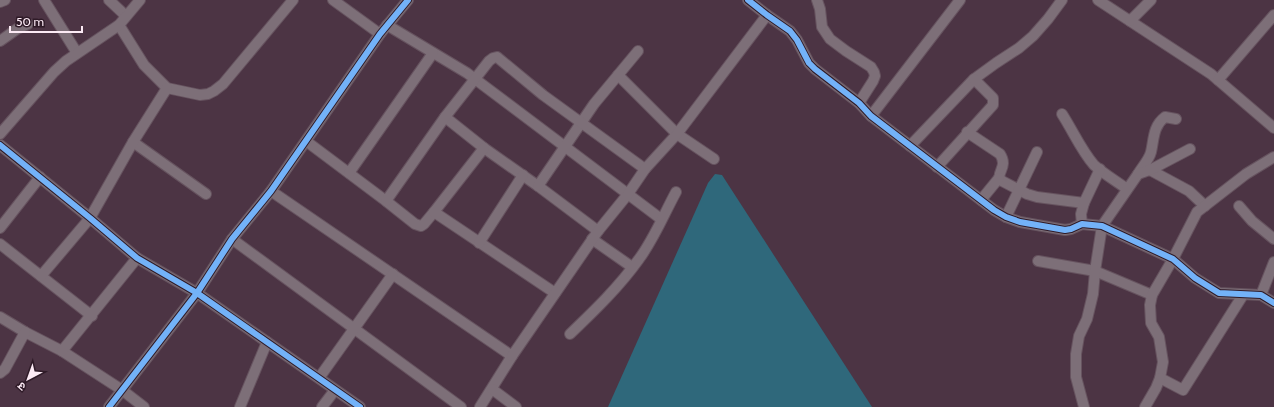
<svg xmlns="http://www.w3.org/2000/svg" width="1274" height="407" viewBox="0 0 1274 407" font-family="Cabin,'Noto Sans Devanagari',sans-serif">
<style>
.water{fill:#2f687b}
.lines{fill:none;stroke-linecap:round;stroke-linejoin:round}
.street-casing{stroke:#66535f;stroke-width:12}
.street{stroke:#7d6f78;stroke-width:10}
.cycleway-casing{stroke:#2f1b28;stroke-width:8}
.cycleway{stroke:#73b2f8;stroke-width:6}
</style>
<rect width="100%" height="100%" fill="#4c3444"/>
<!-- water -->
<path class="water" d="M715,174L722,175L872,407H608L708,183Z"/>
<g class="lines">
<defs>
<g id="street">
<path d="M44,0L77,53"/>
<path d="M109,0L126,16"/>
<path d="M333,0L380,34"/>
<path d="M748,0L767,15L790,31L797,40L809,63L815,69L859,103L871,116L994,210L1006,217L1020,222L1065,230L1071,229L1082,224L1102,226L1173,259L1195,278L1219,293L1261,295L1274,303"/>
<path d="M817,0L820,9L822,27L830,39L846,51L871,67L874,72L875,76L873,81L859,103"/>
<path d="M1098,0L1211,74L1274,128"/>
<path d="M0,2L5,0"/>
<path d="M1130,21L1151,0"/>
<path d="M119,25L144,65L167,88L200,95L208,94L214,91L223,84L293,0"/>
<path d="M387,25L467,73L661,219"/>
<path d="M0,41L17,29L28,24"/>
<path d="M618,75L677,134L714,159"/>
<path d="M1218,80L1274,15"/>
<path d="M1062,114C1073,131 1081,150 1094,165C1104,174 1116,181 1127,189"/>
<path d="M871,116L960,0"/>
<path d="M445,117L484,148L538,186L598,231"/>
<path d="M967,132L1000,154C1009,168 994,173 1002,181L1027,194L1037,197L1084,203"/>
<path d="M0,134L54,72L66,61L119,25L140,0"/>
<path d="M306,141L386,201L415,224L421,226L424,224L434,212"/>
<path d="M133,142L206,194"/>
<path d="M0,145L90,218L137,258L197,293L360,407"/>
<path d="M910,146L974,79L996,63L1019,48L1033,36L1048,19L1062,0"/>
<path d="M484,148L434,212L555,293"/>
<path d="M937,167L993,105V98L974,79"/>
<path d="M1150,170L1189,191L1205,206"/>
<path d="M349,173L433,53"/>
<path d="M1138,174C1142,167 1149,160 1151,152C1154,139 1153,126 1165,117L1176,119"/>
<path d="M538,186L594,104L638,51"/>
<path d="M271,191L512,356L480,407"/>
<path d="M981,200L999,178"/>
<path d="M386,201L445,117L489,61L493,58L497,57L543,95L645,169"/>
<path d="M1239,206L1252,221L1274,239"/>
<path d="M1006,217L1037,152"/>
<path d="M1082,224L1081,214L1084,203L1100,169"/>
<path d="M0,228L40,177"/>
<path d="M232,239L461,407"/>
<path d="M592,239L632,267"/>
<path d="M479,243L523,175"/>
<path d="M0,244L92,316"/>
<path d="M1038,261L1095,271L1152,295"/>
<path d="M41,276L90,218L133,142L167,88"/>
<path d="M1243,295L1183,390L1160,378L1163,362L1159,337L1151,323L1150,305L1152,295L1173,259L1197,212L1246,174L1274,157"/>
<path d="M1261,295L1274,262"/>
<path d="M0,317L25,332L62,351L122,390L144,407"/>
<path d="M570,334C594,311 619,287 639,259C654,239 664,214 676,192"/>
<path d="M62,351L137,258"/>
<path d="M512,356L598,231L628,194L645,169L677,134L767,15"/>
<path d="M0,373L5,369L25,332"/>
<path d="M319,378L393,274"/>
<path d="M492,389L516,407"/>
<path d="M109,407L197,293L232,239L271,191L380,34L408,0"/>
<path d="M240,407L267,342"/>
<path d="M322,407L335,390"/>
<path d="M1084,407L1076,377V354L1079,336L1087,319L1093,294L1095,271L1102,226L1138,174L1152,169L1190,149"/>
<path d="M1145,407L1156,388L1160,378"/>
</g>
</defs>
<!-- street casing -->
<use href="#street" class="street-casing"/>
<!-- street -->
<use href="#street" class="street"/>
<defs>
<g id="cycleway">
<path d="M748,0L767,15L790,31L797,40L809,63L815,69L859,103L871,116L994,210L1006,217L1020,222L1065,230L1071,229L1082,224L1102,226L1173,259L1195,278L1219,293L1261,295L1274,303"/>
<path d="M0,145L90,218L137,258L197,293L360,407"/>
<path d="M109,407L197,293L232,239L271,191L380,34L408,0"/>
</g>
</defs>
<!-- cycleway casing -->
<use href="#cycleway" class="cycleway-casing"/>
<!-- cycleway -->
<use href="#cycleway" class="cycleway"/>
</g>
<!-- north arrow -->
<g transform="translate(28 379) rotate(221)" stroke="#2f1b28" stroke-width="3" paint-order="stroke">
<path d="M0-3L7 15L0 10L-7 15Z" fill="#fceaf5"/>
<text y="-6" font-size="11" font-weight="bold" text-anchor="middle" fill="#fceaf5">उ</text>
</g>
<!-- scale -->
<path d="M10 26v6h72v-6" fill="none" stroke="#fceaf5" stroke-width="2"/>
<text x="16" y="26" font-size="12" fill="#fceaf5" stroke="#2f1b28" stroke-width="3" paint-order="stroke">50 m</text>
</svg>
